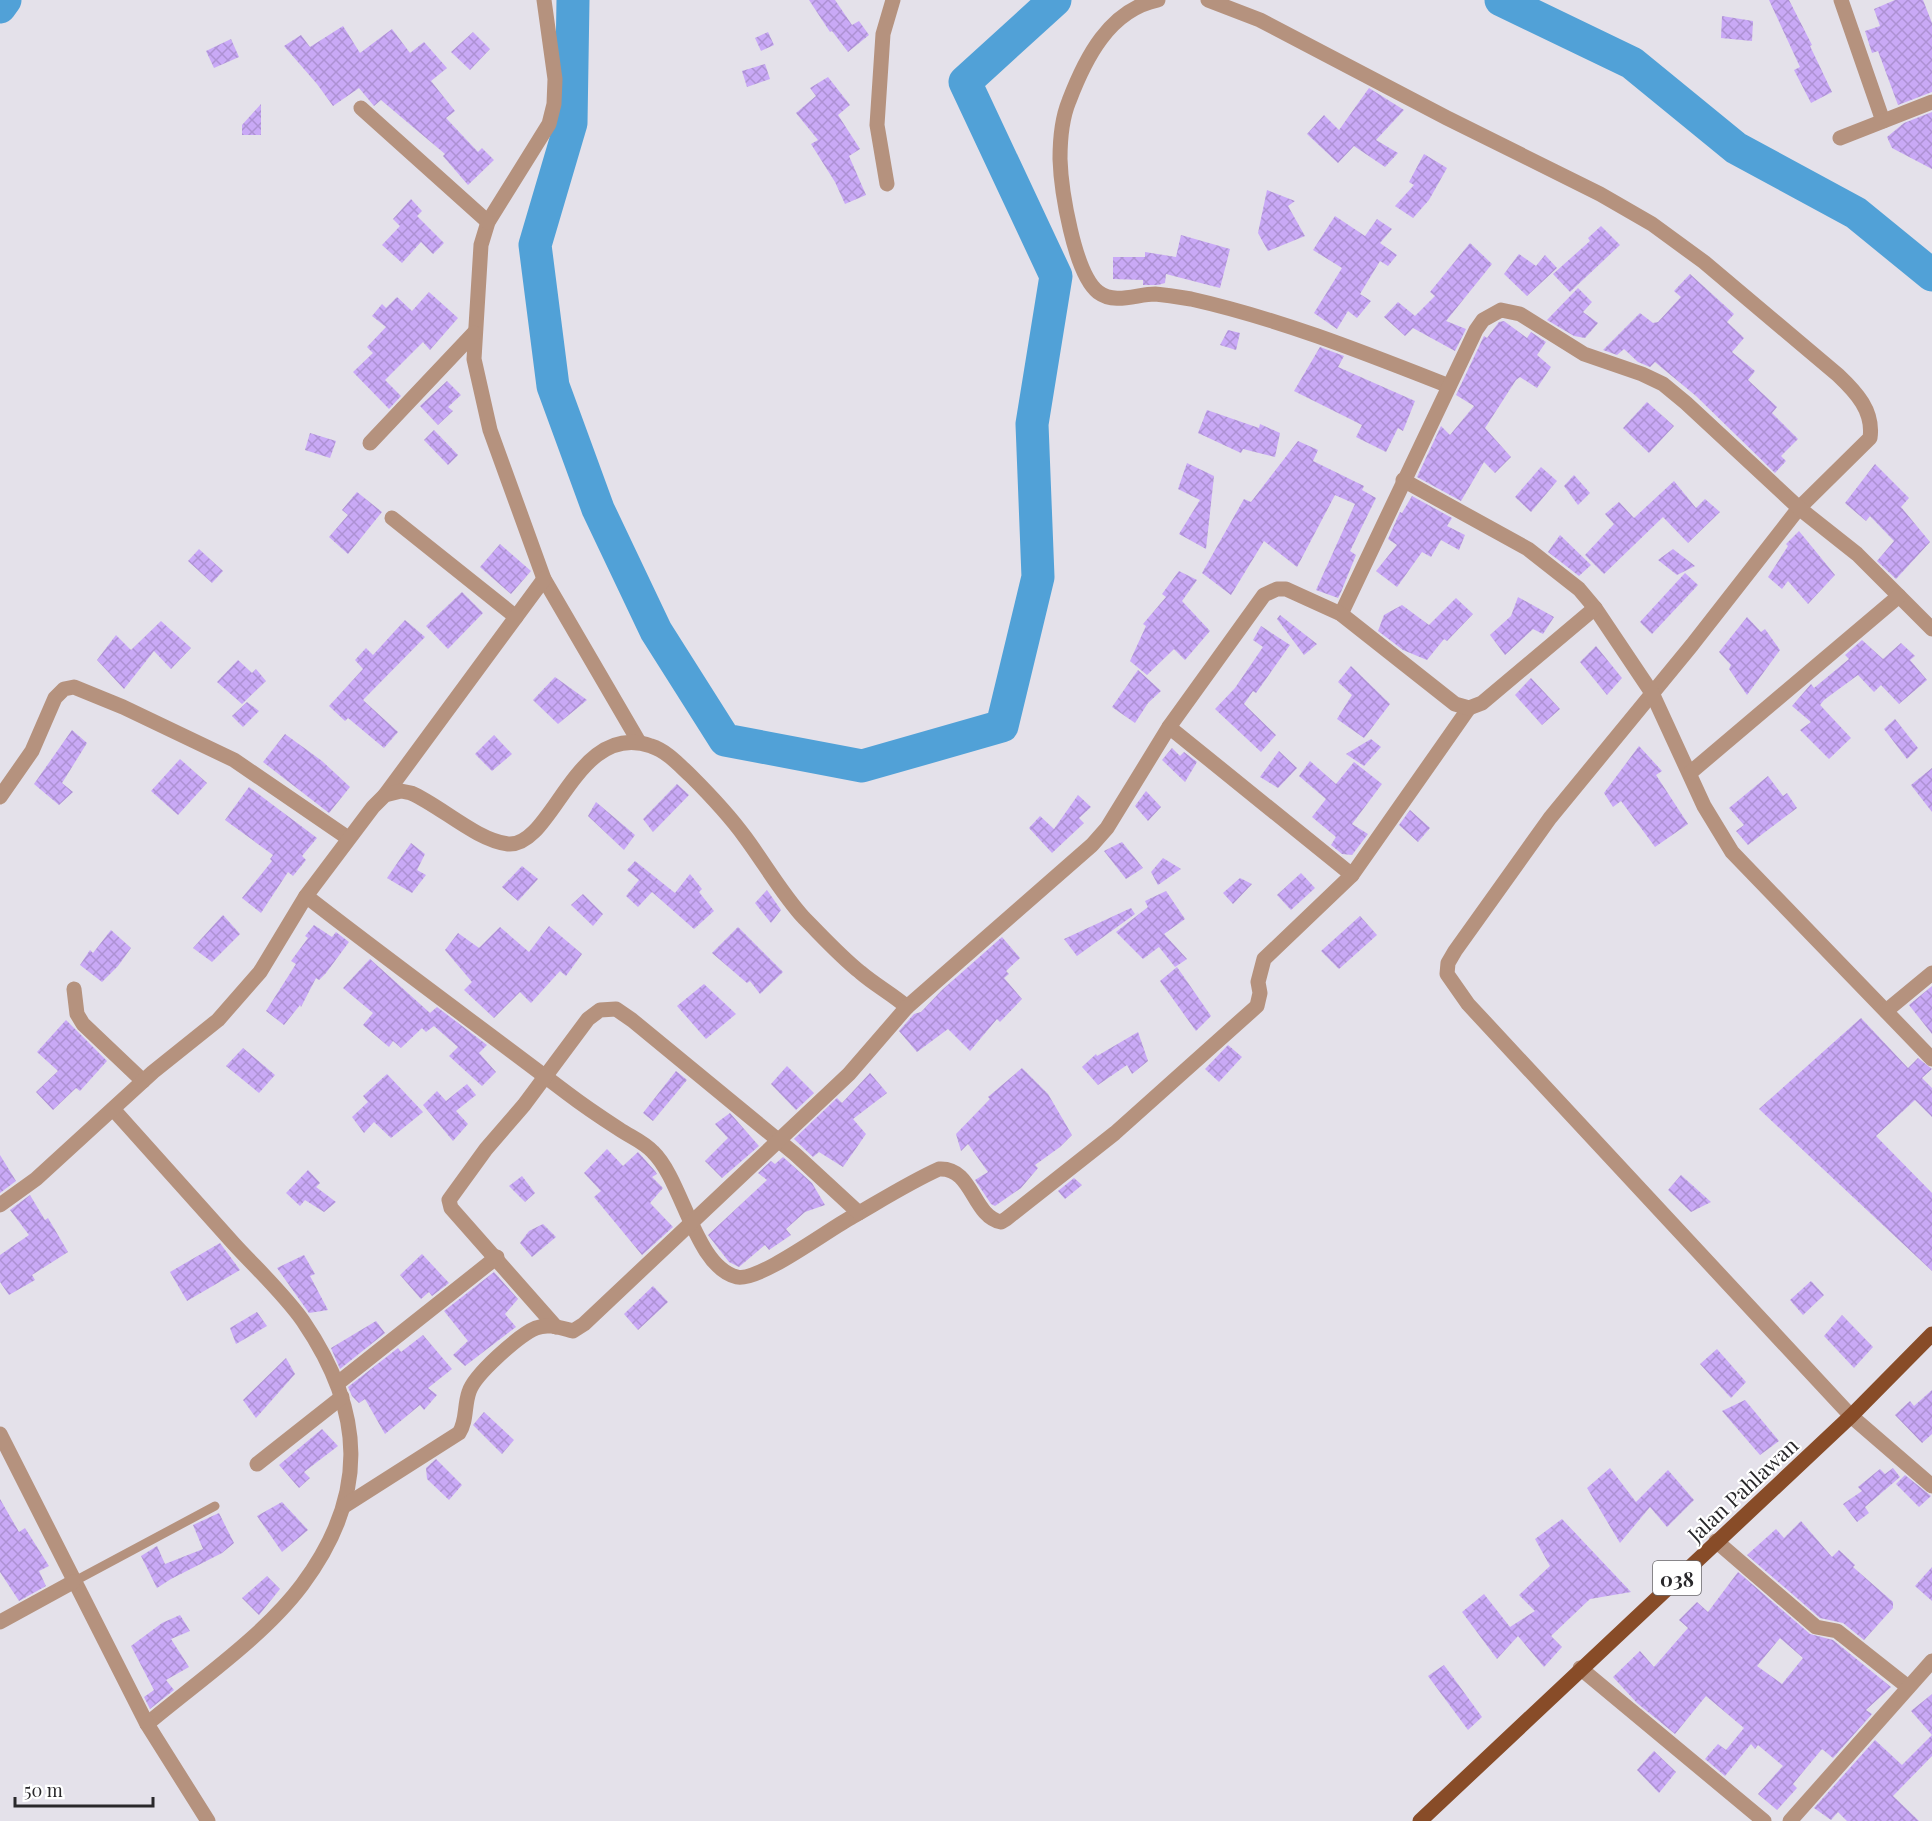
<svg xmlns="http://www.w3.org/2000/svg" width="1932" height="1821" viewBox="0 0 1932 1821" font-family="'Playfair Display',serif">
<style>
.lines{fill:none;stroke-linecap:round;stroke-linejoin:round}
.river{stroke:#51a1d7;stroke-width:33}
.building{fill:url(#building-cross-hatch);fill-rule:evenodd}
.lane{stroke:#b5927e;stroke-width:9}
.street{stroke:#b5927e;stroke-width:15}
.primary{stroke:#884c28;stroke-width:15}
.labels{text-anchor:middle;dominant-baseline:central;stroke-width:4.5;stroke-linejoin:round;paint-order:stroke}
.shield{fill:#fff;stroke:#69686b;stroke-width:1.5}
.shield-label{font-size:20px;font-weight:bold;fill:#29282b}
.street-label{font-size:21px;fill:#29282b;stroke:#fff}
</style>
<defs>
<pattern id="building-cross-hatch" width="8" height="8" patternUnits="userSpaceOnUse" patternTransform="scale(1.5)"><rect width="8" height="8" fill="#c9a9f6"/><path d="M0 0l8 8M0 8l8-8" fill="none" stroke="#ad91d3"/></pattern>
</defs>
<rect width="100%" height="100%" fill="#e4e1ea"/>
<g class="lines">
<!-- river -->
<g class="river">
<path d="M573,0L571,123L535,245L553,386L598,509L656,631L725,740L862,766L1002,726L1038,577L1032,424L1056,276L965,82L1055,0"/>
<path d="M1501,0L1632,63L1736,148L1856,213L1932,275"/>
<path d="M0,7L5,0"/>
</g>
</g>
<!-- building -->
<g class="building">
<path d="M809,0H835L852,25L859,21L869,35L848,52L832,31L830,32Z"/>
<path d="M1769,0H1789L1812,45L1810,46L1832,92L1811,103L1794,70L1800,67Z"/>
<path d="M1895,0H1923L1932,23V92L1898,105L1878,51L1872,53L1865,31L1880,26L1874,9Z"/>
<path d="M1722,16L1753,21L1752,41L1721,38Z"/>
<path d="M343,26L360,53L392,29L410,53L424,42L447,68L431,81L455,111L446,118L478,152L482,148L494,160L468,185L443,156L445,154L381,100L374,106L359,88L333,106L317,84L284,46L301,35L310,47Z"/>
<path d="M473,32L490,49L470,70L451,52Z"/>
<path d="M768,32L774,45L761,51L755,38Z"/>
<path d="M231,39L239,57L214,68L206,51Z"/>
<path d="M765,64L770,79L747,87L742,71Z"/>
<path d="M828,77L850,105L838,115L860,149L849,156L866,195L845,204L835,182L811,144L818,140L796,113L816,96L810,88Z"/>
<path d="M1369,88L1404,110L1376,140L1398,153L1385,167L1354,146L1338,163L1307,134L1324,115L1339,130Z"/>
<path d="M261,104V135H242V125Z"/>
<path d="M1932,112V169L1892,148L1887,137L1904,123Z"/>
<path d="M1424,154L1447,168L1429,200L1413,218L1395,206L1414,185L1409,182Z"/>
<path d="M1267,190L1295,201L1288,206L1305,236L1268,251L1258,233Z"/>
<path d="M411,199L422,211L417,216L444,243L433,254L421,242L402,263L382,245L400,226L393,219Z"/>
<path d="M1335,216L1365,236L1377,219L1392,229L1380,243L1397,255L1388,266L1380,261L1360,294L1371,301L1357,318L1348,311L1337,329L1314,313L1342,268L1313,250Z"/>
<path d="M1601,226L1620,245L1570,292L1553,274L1590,241L1588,238Z"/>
<path d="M1181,235L1230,249L1220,288L1166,274L1165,283L1158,285H1143V280L1113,279V257H1145V252L1176,257Z"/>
<path d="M1470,243L1492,264L1446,321L1466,329L1455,351L1413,328L1405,336L1384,317L1398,302L1415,316L1435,296L1430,292Z"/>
<path d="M1519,254L1536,266L1545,255L1557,268L1527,296L1504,274Z"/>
<path d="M1690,274L1734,314L1727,322L1744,338L1732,352L1755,371L1748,380L1777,407L1772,413L1798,439L1781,456L1786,461L1775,473L1696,396L1655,362L1650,367L1638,362L1624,349L1617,355L1603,350L1640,313L1653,323L1658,322L1681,297L1674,291Z"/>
<path d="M1578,288L1592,302L1583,312L1598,323L1585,338L1574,336L1547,320Z"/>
<path d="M429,292L458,318L430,350L423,342L385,380L401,396L389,409L353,372L373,353L367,347L386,327L372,316L382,304L386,308L397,297L412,311Z"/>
<path d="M1504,321L1527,338L1531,332L1546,342L1537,355L1551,367L1537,388L1520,377L1516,380L1485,428L1511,457L1495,473L1484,462L1461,501L1417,477L1441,426L1450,435L1474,406L1456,395L1484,336L1487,338L1499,322Z"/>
<path d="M1228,330L1240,333L1236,350L1220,345Z"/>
<path d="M1320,347L1344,356L1338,367L1415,401L1403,431L1398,428L1386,452L1356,437L1362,425L1294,391Z"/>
<path d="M447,381L461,395L448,407L453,411L438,425L420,406Z"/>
<path d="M1647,402L1674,426L1649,453L1623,428Z"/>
<path d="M1207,410L1259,428L1260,424L1280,433L1275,457L1243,449L1241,453L1198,433Z"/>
<path d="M434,430L458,455L448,465L424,440Z"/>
<path d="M310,433L336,441L330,458L305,450Z"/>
<path d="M1298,441L1318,450L1313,461L1364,486L1362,490L1376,498L1350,551L1356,555L1341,592L1338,598L1316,590L1355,504L1335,495L1297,567L1264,541L1231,595L1202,573L1244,499L1251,502Z"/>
<path d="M1187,463L1214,476L1206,549L1179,534L1200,500L1178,489Z"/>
<path d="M1875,464L1909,498L1901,507L1930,542L1896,579L1877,561L1894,541L1870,516L1866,521L1845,503Z"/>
<path d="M1541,467L1557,481L1531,512L1515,497Z"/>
<path d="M1574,475L1590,493L1578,505L1564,486Z"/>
<path d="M1674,481L1696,508L1705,499L1720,512L1688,543L1663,517L1604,574L1585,555L1614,524L1605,514L1619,502L1634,518Z"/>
<path d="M357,492L382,512L348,554L329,537L348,515L342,510Z"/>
<path d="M1412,496L1452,518L1447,526L1465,535L1459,550L1441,540L1431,557L1422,552L1397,587L1376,571L1397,545L1388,539L1400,512L1402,513Z"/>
<path d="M1799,531L1835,575L1808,604L1788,581L1782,589L1768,577L1788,546L1786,544Z"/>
<path d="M1560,535L1591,565L1579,576L1548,552Z"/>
<path d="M500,544L531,571L511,594L480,567Z"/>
<path d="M199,549L223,571L212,583L188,561Z"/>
<path d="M1673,549L1695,566L1677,575L1658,560Z"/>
<path d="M1179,571L1197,580L1182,601L1210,631L1185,660L1174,649L1147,675L1130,661L1146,626L1143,624L1166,597L1162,594Z"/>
<path d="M1685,573L1698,585L1652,634L1640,622Z"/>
<path d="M462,592L483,613L448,649L426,626Z"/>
<path d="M1518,597L1554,617L1543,634L1533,629L1505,655L1490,635L1511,616Z"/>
<path d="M1456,598L1473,614L1447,641L1444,639L1427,660L1403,650L1378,631L1384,615L1402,605L1429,625Z"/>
<path d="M1280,615L1317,644L1304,655L1277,619Z"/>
<path d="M1747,617L1761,632L1765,629L1780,650L1747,695L1729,669L1731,665L1719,652Z"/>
<path d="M405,620L425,637L363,700L398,732L384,748L348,718L345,721L329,706L363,669L355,660L366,648L373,655Z"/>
<path d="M161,621L191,648L171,669L154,651L124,689L97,660L116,635L131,650Z"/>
<path d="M1261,626L1290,645L1256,693L1253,691L1244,704L1276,735L1261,752L1215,709L1235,688L1263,647L1253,640Z"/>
<path d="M1862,640L1883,659L1901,643L1915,656L1910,660L1927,680L1899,704L1881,685L1874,692L1858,675L1824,700L1820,705L1851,738L1829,759L1800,730L1811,722L1792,706L1811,684L1814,688L1849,659L1845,655Z"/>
<path d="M1596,646L1622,678L1607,695L1580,662Z"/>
<path d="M238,660L252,673L256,669L266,681L242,704L217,682Z"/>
<path d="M1351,666L1390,704L1364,738L1337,719L1352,695L1338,682Z"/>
<path d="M1138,670L1161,691L1148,703L1135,723L1112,707Z"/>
<path d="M555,677L587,700L558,724L533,700Z"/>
<path d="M1531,678L1560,709L1542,725L1515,695Z"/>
<path d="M247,702L259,711L243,727L232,716Z"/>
<path d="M1895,719L1918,748L1907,759L1884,729Z"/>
<path d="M72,730L87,743L62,783L73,792L59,805L34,784Z"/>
<path d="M285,734L322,761L350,787L329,813L263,762Z"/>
<path d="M494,735L512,754L492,771L475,754Z"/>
<path d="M1371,739L1381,747L1364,766L1346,754Z"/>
<path d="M1639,746L1662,771L1656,775L1688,824L1655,847L1621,801L1613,807L1604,793Z"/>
<path d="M1172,748L1180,756L1184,752L1197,762L1185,782L1162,760Z"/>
<path d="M1279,751L1297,768L1278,788L1260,777Z"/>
<path d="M180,759L207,783L178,815L151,791Z"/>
<path d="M1310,761L1336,784L1354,762L1382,784L1352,824L1368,834L1352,855L1342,854L1331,845L1336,837L1312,817L1326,799L1299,776Z"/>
<path d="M1932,768V812L1911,785Z"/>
<path d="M1768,776L1783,796L1787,793L1797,808L1748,845L1736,831L1744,825L1729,808Z"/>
<path d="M677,784L689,795L653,832L643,819Z"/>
<path d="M249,787L317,838L302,856L306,860L293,876L288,872L261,913L242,898L272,861L270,859L273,855L225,820Z"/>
<path d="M1146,791L1161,807L1148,821L1135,806Z"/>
<path d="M1078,795L1091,807L1079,818L1084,823L1052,853L1029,828L1040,816L1054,829Z"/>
<path d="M596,802L635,835L624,850L588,816Z"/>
<path d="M1410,810L1430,828L1418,842L1399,825Z"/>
<path d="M1122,842L1143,868L1126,879L1104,851Z"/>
<path d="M411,843L425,854L417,870L426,875L412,893L387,878Z"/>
<path d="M1163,858L1181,869L1158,885L1151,872Z"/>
<path d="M635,861L675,893L690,874L702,889L699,892L714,911L694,929L652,892L638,907L626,896L639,880L627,870Z"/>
<path d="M522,866L538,879L518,901L502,887Z"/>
<path d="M1301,873L1315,888L1291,910L1277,895Z"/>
<path d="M1240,878L1252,884L1233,904L1223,893Z"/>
<path d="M767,890L781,910L771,923L755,903Z"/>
<path d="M1166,891L1185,919L1164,934L1187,959L1175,967L1159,947L1143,959L1116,932L1148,907L1145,901Z"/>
<path d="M583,894L603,914L593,926L571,905Z"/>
<path d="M1131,908L1135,914L1077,956L1064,939Z"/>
<path d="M223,915L240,934L212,962L193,948Z"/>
<path d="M1360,916L1377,935L1339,969L1321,951Z"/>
<path d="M314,925L332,937L336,932L349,942L326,973L319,980L316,978L301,1007L300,1005L284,1025L266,1011L296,964L291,961L308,938L305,936Z"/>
<path d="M549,926L582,954L566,976L560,971L531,1003L520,992L494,1018L464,990L472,982L445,950L458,933L479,948L500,927L529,952Z"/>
<path d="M738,927L783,972L760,994L750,981L747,983L712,953Z"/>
<path d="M111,930L131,948L118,966L102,982L80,965L90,950L93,953Z"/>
<path d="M1002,937L1020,958L1006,971L1009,974L1004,978L1022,999L1000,1022L997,1019L970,1051L948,1029L917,1052L899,1031L914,1014L921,1012L942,990Z"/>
<path d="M370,959L430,1013L437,1007L487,1045L479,1053L496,1072L482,1086L449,1056L458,1047L434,1026L426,1032L422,1028L401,1048L393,1041L389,1047L363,1025L373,1013L343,988Z"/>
<path d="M1177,967L1211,1016L1196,1031L1160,981Z"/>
<path d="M704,984L736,1014L706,1039L677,1006Z"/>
<path d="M1932,986V1034L1909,1005Z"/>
<path d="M1861,1018L1908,1068L1918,1058L1932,1069L1922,1078L1932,1088V1117L1915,1100L1876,1136L1932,1193V1271L1759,1109Z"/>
<path d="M66,1020L107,1061L80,1091L76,1088L53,1110L36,1092L58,1071L37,1052Z"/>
<path d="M1138,1032L1148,1061L1132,1074L1127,1065L1098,1085L1082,1067L1096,1054L1097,1056Z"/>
<path d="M1228,1045L1242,1057L1219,1082L1205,1069Z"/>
<path d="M243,1048L275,1075L259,1093L226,1066Z"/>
<path d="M787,1066L814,1093L796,1110L771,1084Z"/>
<path d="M1022,1068L1048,1094L1072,1135L1060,1147L1035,1165L1038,1168L1021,1188L995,1206L991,1204L975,1180L988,1172L968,1144L961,1151L956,1134L990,1099L988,1097Z"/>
<path d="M676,1071L687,1080L653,1121L643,1113Z"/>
<path d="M870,1073L887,1093L853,1119L866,1134L843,1167L819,1152L813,1157L794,1139L837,1098L842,1103Z"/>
<path d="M387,1074L423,1112L391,1138L374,1122L364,1133L352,1117L368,1102L363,1096Z"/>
<path d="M467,1084L476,1095L456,1111L468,1124L453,1141L423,1105L437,1091L446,1101Z"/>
<path d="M730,1113L759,1146L722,1178L705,1161L728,1138L715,1124Z"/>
<path d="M607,1149L623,1166L638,1152L655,1171L657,1174L652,1177L663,1188L650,1203L673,1227L642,1255L594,1197L601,1191L584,1173Z"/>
<path d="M0,1155L16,1181L0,1193Z"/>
<path d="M783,1157L812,1183L825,1205L805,1212L786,1229L791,1235L769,1250L765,1245L739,1267L729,1262L708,1235L767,1180L758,1173L771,1161L775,1164Z"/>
<path d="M308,1170L320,1183L316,1187L336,1202L324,1212L305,1200L300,1206L286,1193Z"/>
<path d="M1681,1175L1711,1202L1691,1212L1668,1190Z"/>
<path d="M522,1176L535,1193L525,1202L509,1186Z"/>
<path d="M1074,1178L1082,1185L1065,1199L1058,1191Z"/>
<path d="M30,1195L45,1220L48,1218L68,1252L32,1275L35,1280L9,1295L0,1282V1255L29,1235L10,1210Z"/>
<path d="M543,1224L556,1237L532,1257L520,1243L529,1231Z"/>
<path d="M220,1243L240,1270L187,1301L170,1272Z"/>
<path d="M422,1254L449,1283L432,1296L429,1292L421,1299L400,1275Z"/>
<path d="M304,1255L315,1274L310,1276L328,1310L309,1313L277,1268Z"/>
<path d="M494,1272L518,1299L505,1314L516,1327L465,1366L453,1355L468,1341L444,1311Z"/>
<path d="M1811,1281L1824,1295L1803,1315L1790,1300Z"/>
<path d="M653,1286L668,1302L638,1330L624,1314Z"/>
<path d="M257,1312L267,1326L236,1344L230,1328Z"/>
<path d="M1842,1315L1873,1347L1854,1368L1824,1336Z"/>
<path d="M376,1321L385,1333L340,1369L331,1348Z"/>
<path d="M423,1335L452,1369L428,1388L437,1395L424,1410L420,1405L385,1434L365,1399L359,1403L352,1396L348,1387L398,1348L401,1352Z"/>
<path d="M1717,1349L1746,1382L1731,1398L1700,1364Z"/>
<path d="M286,1358L295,1374L256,1418L243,1400Z"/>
<path d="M1932,1390V1434L1922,1443L1895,1415L1910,1401L1914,1406Z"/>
<path d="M1745,1400L1779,1441L1760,1455L1722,1411Z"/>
<path d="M484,1412L514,1440L502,1454L473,1425Z"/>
<path d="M322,1429L338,1446L304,1472L310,1478L299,1488L279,1465Z"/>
<path d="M436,1459L462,1485L449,1500L427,1479L426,1468Z"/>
<path d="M1610,1468L1636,1502L1668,1470L1694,1500L1667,1527L1650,1507L1620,1543L1587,1488Z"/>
<path d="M1893,1468L1900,1477L1865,1507L1869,1513L1857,1522L1843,1504L1862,1491L1858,1487L1880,1469L1885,1474Z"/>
<path d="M1905,1475L1931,1496L1919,1507L1896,1484Z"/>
<path d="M0,1499L19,1532L25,1528L49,1566L39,1571L46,1586L19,1601L0,1572Z"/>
<path d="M282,1502L308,1530L282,1552L257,1516Z"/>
<path d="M219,1513L234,1543L222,1553L171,1579L157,1588L141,1556L157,1546L165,1564L203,1549L193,1525Z"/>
<path d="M1562,1519L1631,1592L1590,1599L1551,1636L1562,1647L1544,1667L1518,1636L1497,1659L1462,1612L1484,1594L1510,1627L1535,1611L1519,1595L1550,1566L1535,1539Z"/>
<path d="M1801,1521L1832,1557L1839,1550L1855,1565L1853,1567L1893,1602V1608L1864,1640L1843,1623L1820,1618L1747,1555L1776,1529L1784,1538Z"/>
<path d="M1932,1567V1601L1915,1586Z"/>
<path d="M1738,1572L1810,1634L1833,1640L1891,1687L1866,1710L1872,1714L1833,1758L1822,1749L1793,1784L1797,1788L1777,1810L1758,1794L1783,1766L1758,1745L1755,1749L1751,1744L1725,1776L1705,1759L1718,1744L1726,1750L1744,1728L1706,1696L1675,1734L1637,1703L1613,1677L1640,1651L1654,1667L1688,1628L1679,1620L1697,1602L1708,1612ZM1780,1638L1803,1658L1782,1684L1757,1666Z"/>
<path d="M267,1576L280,1589L259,1615L242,1598Z"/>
<path d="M180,1615L190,1631L171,1639L189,1667L166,1680L174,1690L150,1709L144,1697L154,1690L131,1646L162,1623Z"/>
<path d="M1444,1665L1482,1717L1468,1730L1428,1676Z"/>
<path d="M1932,1694V1756L1893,1796L1919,1821H1847L1838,1812L1831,1820L1814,1808L1875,1740L1902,1765L1932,1735L1911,1711Z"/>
<path d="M1654,1751L1676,1772L1659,1793L1637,1770Z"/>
</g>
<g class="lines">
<!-- lane -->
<path class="lane" d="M73,1582L215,1506"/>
<!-- street -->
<g class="street">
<path d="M544,0L555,79L554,104L549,124L488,222L481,245L474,359L490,430L544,579L639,742"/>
<path d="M1158,0C1109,10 1085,59 1069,101C1062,118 1060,140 1060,159C1061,189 1074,273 1098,292C1115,305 1137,294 1155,294C1167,295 1179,297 1191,299C1280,319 1365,353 1449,386"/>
<path d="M1208,0L1260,20L1447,118L1600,194L1652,224L1704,262L1838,375C1856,392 1874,411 1870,438L1799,508L1692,645L1550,818L1455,951L1448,963L1447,974L1468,1004L1851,1416L1932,1486"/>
<path d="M1841,0L1883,121"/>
<path d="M361,108L488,222"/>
<path d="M1840,138L1932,102"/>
<path d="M887,184L877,125L883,34L893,0"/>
<path d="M370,443L474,333"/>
<path d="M1403,480L1528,549L1579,589L1595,608L1652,693L1704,806L1732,852L1932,1059"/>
<path d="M392,518L516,617"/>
<path d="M1341,614L1476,330L1483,320L1501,310L1520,314L1584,354L1642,374L1663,384L1686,403L1799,508L1857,554L1932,629"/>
<path d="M1169,727L1352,875L1469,708"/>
<path d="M1691,772L1899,596"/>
<path d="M385,795L544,579"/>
<path d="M0,797L32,751L55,698L64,689L74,687L123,707L234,760L348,838"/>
<path d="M306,896C392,963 480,1027 567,1093C584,1106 602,1118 619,1129C631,1137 644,1142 653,1152C683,1181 695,1267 737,1277C759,1282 829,1229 852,1217C880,1201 910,1182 939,1169C973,1167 972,1216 1001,1222L1006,1219L1115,1133L1257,1006L1260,993L1258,982L1264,959L1352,875"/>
<path d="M74,989L77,1014L83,1024L143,1081"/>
<path d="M1886,1011L1932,973"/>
<path d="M113,1109C153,1154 194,1199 234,1244C257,1269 284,1294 303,1321C365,1412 369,1495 302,1585C264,1636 197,1682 147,1724"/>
<path d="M0,1205L36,1179L153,1072L218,1020L260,972L306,896L373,807L385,795L401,791L411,793C441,806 476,840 508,844C553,848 576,719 651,746C667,751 679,765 691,776C710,795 729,815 745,837C765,864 782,894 804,918C822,936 840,956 860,972C875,985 892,994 907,1007L1092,845L1107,828L1169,727L1264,595L1277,589H1286L1341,614L1455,704L1469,708L1482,703L1595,608"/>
<path d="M556,1327L451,1208L449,1200L486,1149L524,1105L588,1019L600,1010L616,1009L632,1020L795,1154L859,1213"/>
<path d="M338,1383L497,1257"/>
<path d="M0,1434L147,1724L208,1821"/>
<path d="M257,1464L342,1397"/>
<path d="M346,1505L459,1433C467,1421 464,1406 469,1392C474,1375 519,1335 536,1328C548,1323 561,1328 573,1331L584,1324L849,1074L907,1007"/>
<path d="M1716,1541L1816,1627L1837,1631L1908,1687"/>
<path d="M0,1622L73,1582"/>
<path d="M1580,1668L1764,1821"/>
<path d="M1790,1821L1932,1661"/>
</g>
<!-- primary -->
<path class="primary" d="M1420,1821L1851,1416L1932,1334"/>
</g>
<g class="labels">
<!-- shield labels -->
<rect class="shield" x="1653" y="1561" width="48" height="34" rx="4.5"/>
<g class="shield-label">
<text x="1677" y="1578">038</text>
</g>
<!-- street labels -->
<g class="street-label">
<text transform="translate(1742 1489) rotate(-43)">Jalan Pahlawan</text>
</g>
</g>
<!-- scale -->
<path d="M15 1797v9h138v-9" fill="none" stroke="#29282b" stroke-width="3"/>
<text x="24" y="1797" font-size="18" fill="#29282b" stroke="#ffffff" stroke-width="4.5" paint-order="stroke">50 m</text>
</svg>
